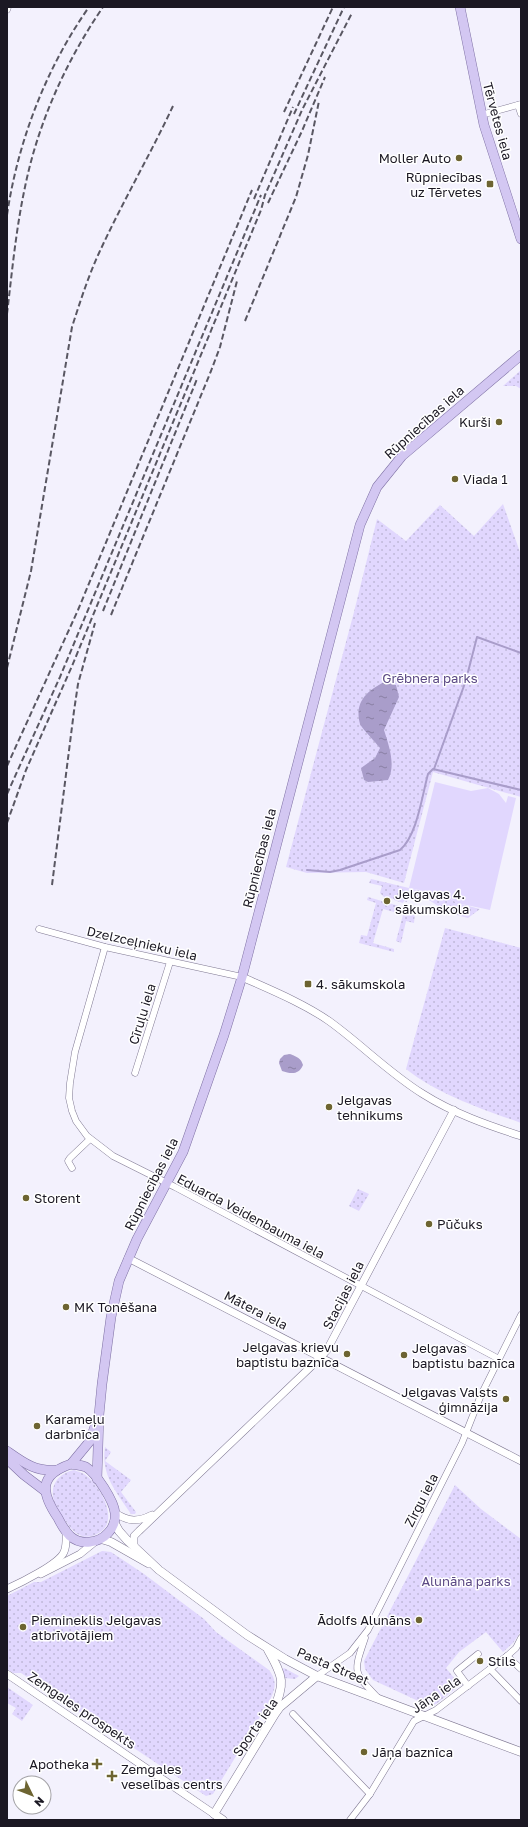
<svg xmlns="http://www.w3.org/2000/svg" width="528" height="1827" viewBox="0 0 528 1827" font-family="'Golos Text',sans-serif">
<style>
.grass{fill:url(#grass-dots)}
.pitch{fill:#e1d7fe}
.water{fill:url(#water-ripples)}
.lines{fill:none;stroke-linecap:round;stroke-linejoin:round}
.stream{stroke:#a99dca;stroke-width:2}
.minor-casing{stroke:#7f7892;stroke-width:7}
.tertiary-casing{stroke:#7f7892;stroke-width:8}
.secondary-casing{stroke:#7f7892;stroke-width:9}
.primary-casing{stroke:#7f71a4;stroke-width:10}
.minor{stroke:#fff;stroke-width:6}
.tertiary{stroke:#fff;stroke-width:7}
.secondary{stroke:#fff;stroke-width:8}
.primary{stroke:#d3c7f2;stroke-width:9}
.rail{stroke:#595762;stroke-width:2;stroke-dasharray:6 3;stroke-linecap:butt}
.poi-dot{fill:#6d6431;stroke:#fff;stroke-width:1.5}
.labels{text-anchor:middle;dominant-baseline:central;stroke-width:3;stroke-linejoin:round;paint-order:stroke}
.street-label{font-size:13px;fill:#1b1823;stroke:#fff}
.poi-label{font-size:13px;fill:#1b1823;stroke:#fff;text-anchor:start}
.park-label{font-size:13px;fill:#5c4a85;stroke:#fff}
</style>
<defs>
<pattern id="grass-dots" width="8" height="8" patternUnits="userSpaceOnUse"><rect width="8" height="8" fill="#e1d7fe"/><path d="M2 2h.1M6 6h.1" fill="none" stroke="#c0b8d9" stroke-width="1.8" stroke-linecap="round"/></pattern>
<pattern id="water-ripples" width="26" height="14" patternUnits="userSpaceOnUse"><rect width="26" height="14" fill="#a99dca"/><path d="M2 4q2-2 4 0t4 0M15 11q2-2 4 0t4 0" fill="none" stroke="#897fa4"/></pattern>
</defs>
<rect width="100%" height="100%" fill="#f3f1fd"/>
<!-- grass -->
<g class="grass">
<path d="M521,370V389L516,386H503Z"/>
<path d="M503,504L521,555V797L433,772L404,883L366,872L307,873L286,867L354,612L377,519L406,541L440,505L474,536Z"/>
<path d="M371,879L409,888L407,902L404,901L403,903L394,900V899L384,897L380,893L382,886L369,883Z"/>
<path d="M413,889L425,891L429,896L428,899L411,896Z"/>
<path d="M434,894L448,897L457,903L480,909L468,918L449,913L432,902Z"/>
<path d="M368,897L399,906L398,913L383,909L373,943L394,949V952L359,943L361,935L367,936L376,903L367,900Z"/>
<path d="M406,909L413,911L415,913L414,923L406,921L401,943L396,941L404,911Z"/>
<path d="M445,928L521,948V1123C482,1109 439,1095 406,1069Z"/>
<path d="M358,1189L369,1194L359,1211L349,1206Z"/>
<path d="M105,1447L111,1452L105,1461L131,1480L121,1492L136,1512L135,1514H131C116,1491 101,1476 105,1447Z"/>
<path d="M74,1470C79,1472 84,1473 88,1477C101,1488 121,1523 97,1534C93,1536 87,1538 82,1536C73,1533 68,1525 63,1517C60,1512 55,1507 54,1501C49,1485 59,1473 74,1470Z"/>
<path d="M455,1485L481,1509L521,1539V1631L513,1643L503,1652L486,1632L459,1652L446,1668L460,1685L436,1704L429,1706L373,1680L365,1669L364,1661Z"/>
<path d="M102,1551L111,1552L144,1574L204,1619L216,1632L269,1670C278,1682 275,1689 269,1702L213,1794L206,1796L21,1673H13L7,1669V1596L34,1582H41Z"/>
<path d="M284,1668L299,1676L295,1679L284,1678L282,1670Z"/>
<path d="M7,1687L33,1705L22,1721L12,1714L16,1708L7,1703Z"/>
</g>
<!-- pitch -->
<path class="pitch" d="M435,782L471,791L488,788L499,794L506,803L508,796L516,798L490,910L457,903L448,897L434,894L432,902L427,899L429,895L425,891L409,888Z"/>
<!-- water -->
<g class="water">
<path d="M384,682L396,685L399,697L384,730C389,746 396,765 388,780L368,782L364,780L361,768L375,758L380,748C377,744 360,726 360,724C354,702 367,691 384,682Z"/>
<path d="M290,1054C297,1057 301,1058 303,1065C299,1075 291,1074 282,1071L279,1063L280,1059L284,1055Z"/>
</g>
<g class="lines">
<!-- stream -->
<g class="stream">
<path d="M468,672L477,637L521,653"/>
<path d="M434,769L465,683"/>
<path d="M307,870L330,872L340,870L400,850C417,836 422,796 428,774L433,769L521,790"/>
</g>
<defs>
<g id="minor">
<path d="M7,10L8,7"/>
<path d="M518,105L521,114"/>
<path d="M481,115L521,104"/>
<path d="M39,929L105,947L242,977"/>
<path d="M105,947L75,1052L70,1083L69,1098L72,1111L76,1121L87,1136L113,1156L175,1187L499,1359"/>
<path d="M135,1073L170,962"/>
<path d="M72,1168L68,1161L70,1158L90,1139"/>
<path d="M365,1638C353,1673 353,1672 378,1698"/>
<path d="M507,1656L521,1669"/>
<path d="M490,1669L521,1701"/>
<path d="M317,1676L350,1653L368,1630L462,1443L481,1395L521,1315"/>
<path d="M468,1686L457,1671L478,1654"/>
<path d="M293,1714L370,1794"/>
<path d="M350,1820L370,1794L414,1721L436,1710L507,1656L516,1648L521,1638"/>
</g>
<g id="tertiary">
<path d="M242,977C271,990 303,1003 329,1021C361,1044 389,1073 423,1094C453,1113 487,1125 521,1136"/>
<path d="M128,1258L521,1461"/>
<path d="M115,1513C129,1522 138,1522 152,1515"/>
<path d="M134,1546V1536L139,1531L321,1357L327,1350L454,1110"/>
<path d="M41,1574L80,1554L96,1541"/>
<path d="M7,1589C20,1583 59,1564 64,1552C67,1546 66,1537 66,1530"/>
<path d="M7,1674L214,1814"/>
</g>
<g id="secondary">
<path d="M114,1522L119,1531L127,1540L159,1570L247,1635L285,1659L317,1676L521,1752"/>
<path d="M101,1539L111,1542L148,1563"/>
<path d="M268,1650C284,1678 285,1682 273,1712"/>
<path d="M223,1820L214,1814L275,1714L280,1707L317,1676"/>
</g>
<g id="primary">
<path d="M460,7L484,125L521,239"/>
<path d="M7,1451C24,1463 36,1472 57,1470"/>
<path d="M7,1459L24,1475L45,1491"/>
<path d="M71,1464C76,1465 81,1465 86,1467C96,1473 114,1501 115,1513C116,1520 113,1528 108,1533C99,1543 81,1546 70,1536C65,1531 61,1524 58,1518C41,1493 38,1475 71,1464Z"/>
<path d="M71,1464L90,1441L95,1426"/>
<path d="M97,1479L99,1415L102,1384L111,1317L119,1281L137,1239L183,1152L224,1035L242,977L360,525L377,487L402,456L521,355"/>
</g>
</defs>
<!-- minor casing -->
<use href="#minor" class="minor-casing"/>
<!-- tertiary casing -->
<use href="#tertiary" class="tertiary-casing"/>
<!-- secondary casing -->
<use href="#secondary" class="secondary-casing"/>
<!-- primary casing -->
<use href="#primary" class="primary-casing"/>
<!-- minor -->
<use href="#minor" class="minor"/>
<!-- tertiary -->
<use href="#tertiary" class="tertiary"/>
<!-- secondary -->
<use href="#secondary" class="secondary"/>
<!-- primary -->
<use href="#primary" class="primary"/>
<!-- rail -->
<g class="rail">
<path d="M284,112L333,7"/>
<path d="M294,114L344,7"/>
<path d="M254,199L293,107"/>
<path d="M268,203L302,131L325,77"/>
<path d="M7,215C18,141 46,68 89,7"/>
<path d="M7,314C12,272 16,229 25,187C38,123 66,61 103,7"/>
<path d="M245,321L296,197L308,155L319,101"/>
<path d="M103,611L197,379"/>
<path d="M111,615L211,371L220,347L237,281"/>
<path d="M7,668L31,571L72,327C80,302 88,277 99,253C122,203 150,155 173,106"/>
<path d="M7,766L78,610L252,190"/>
<path d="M7,794L60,677L261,195"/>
<path d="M7,823L26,770L72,666L261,210L265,195L302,110L352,13"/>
<path d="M52,885L74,711L78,684L95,623"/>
</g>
</g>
<!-- markers -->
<g class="poi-dot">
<circle cx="459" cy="158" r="4"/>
<rect x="486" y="180" width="8" height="8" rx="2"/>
<circle cx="499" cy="422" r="4"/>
<circle cx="455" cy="479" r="4"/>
<circle cx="387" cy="901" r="4"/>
<rect x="304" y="980" width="8" height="8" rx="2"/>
<circle cx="329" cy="1107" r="4"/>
<circle cx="26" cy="1198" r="4"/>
<circle cx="429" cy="1224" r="4"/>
<circle cx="66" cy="1307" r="4"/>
<circle cx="347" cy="1354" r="4"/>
<circle cx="404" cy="1355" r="4"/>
<circle cx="506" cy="1399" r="4"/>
<circle cx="37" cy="1426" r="4"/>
<circle cx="419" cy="1620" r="4"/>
<circle cx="23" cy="1627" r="4"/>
<circle cx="480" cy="1661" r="4"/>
<circle cx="364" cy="1752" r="4"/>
<path d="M95 1758h4v4h4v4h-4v4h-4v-4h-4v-4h4z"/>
<path d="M110 1770h4v4h4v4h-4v4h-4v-4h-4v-4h4z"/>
</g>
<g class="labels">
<!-- street labels -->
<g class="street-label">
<text transform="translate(498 121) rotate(75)">Tērvetes iela</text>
<text transform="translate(424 422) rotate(-42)">Rūpniecības iela</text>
<text transform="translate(259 858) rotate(-76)">Rūpniecības iela</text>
<text transform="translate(142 943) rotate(13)">Dzelzceļnieku iela</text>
<text transform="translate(142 1014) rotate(-73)">Cīruļu iela</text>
<text transform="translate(151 1184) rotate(-63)">Rūpniecības iela</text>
<text transform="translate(251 1216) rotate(28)">Eduarda Veidenbauma iela</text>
<text transform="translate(343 1295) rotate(-63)">Stacijas iela</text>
<text transform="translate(256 1310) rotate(27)">Mātera iela</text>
<text transform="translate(421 1500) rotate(-63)">Zirgu iela</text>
<text transform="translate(333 1666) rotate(23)">Pasta Street</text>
<text transform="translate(436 1694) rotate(-34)">Jāņa iela</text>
<text transform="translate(82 1710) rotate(34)">Zemgales prospekts</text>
<text transform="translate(255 1727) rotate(-55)">Sporta iela</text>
</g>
<!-- poi labels -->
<g class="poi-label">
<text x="451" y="158" text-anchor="end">Moller Auto</text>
<text x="482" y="177" text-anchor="end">Rūpniecības<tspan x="482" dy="15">uz Tērvetes</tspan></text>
<text x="491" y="422" text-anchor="end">Kurši</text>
<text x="463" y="479">Viada 1</text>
<text x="395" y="894">Jelgavas 4.<tspan x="395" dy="15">sākumskola</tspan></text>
<text x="316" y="984">4. sākumskola</text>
<text x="337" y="1100">Jelgavas<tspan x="337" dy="15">tehnikums</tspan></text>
<text x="34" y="1198">Storent</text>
<text x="437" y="1224">Pūčuks</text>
<text x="74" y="1307">MK Tonēšana</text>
<text x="339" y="1347" text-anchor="end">Jelgavas krievu<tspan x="339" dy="15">baptistu baznīca</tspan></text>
<text x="412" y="1348">Jelgavas<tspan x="412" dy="15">baptistu baznīca</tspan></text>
<text x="498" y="1392" text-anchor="end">Jelgavas Valsts<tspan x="498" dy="15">ģimnāzija</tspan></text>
<text x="45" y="1419">Karameļu<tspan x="45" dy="15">darbnīca</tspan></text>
<text x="31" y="1620">Piemineklis Jelgavas<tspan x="31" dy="15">atbrīvotājiem</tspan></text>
<text x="411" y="1620" text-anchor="end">Ādolfs Alunāns</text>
<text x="488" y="1661">Stils</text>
<text x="372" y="1752">Jāņa baznīca</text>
<text x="89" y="1764" text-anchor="end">Apotheka</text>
<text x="121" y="1769">Zemgales<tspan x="121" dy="15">veselības centrs</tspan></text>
</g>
<!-- park labels -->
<g class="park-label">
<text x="430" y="678">Grēbnera parks</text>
<text x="466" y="1581">Alunāna parks</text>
</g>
</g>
<!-- border -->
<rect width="528" height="1827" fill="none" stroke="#1b1823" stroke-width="16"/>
<!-- north arrow -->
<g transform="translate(32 1795) rotate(133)"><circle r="19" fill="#ffffff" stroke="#a4a3a7"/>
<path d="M0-3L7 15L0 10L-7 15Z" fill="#6d6431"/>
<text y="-6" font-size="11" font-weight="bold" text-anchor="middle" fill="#1b1823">N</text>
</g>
</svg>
